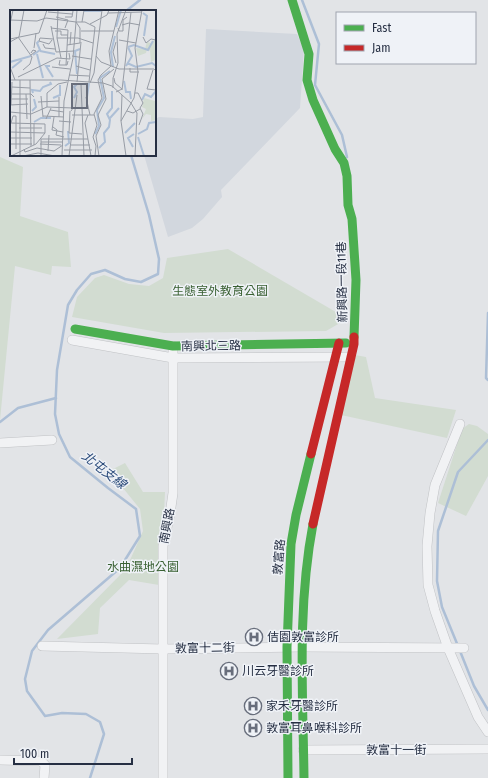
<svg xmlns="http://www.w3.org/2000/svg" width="488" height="778" viewBox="0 0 488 778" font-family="'Fira Sans Condensed','Noto Sans TC',sans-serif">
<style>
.built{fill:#d2d7de}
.green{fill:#d2dcd1}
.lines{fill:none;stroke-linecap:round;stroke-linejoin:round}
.stream{stroke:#adbfd6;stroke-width:2.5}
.street-casing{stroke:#c0c2c5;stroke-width:10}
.street{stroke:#f1f2f4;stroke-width:9}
.fast{stroke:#4caf50;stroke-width:9}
.jam{stroke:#c62828;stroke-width:9}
.labels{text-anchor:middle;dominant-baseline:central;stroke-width:3;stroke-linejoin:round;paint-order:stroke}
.street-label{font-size:12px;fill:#262f43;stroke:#eff2f7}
.park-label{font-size:12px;fill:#396032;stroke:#eff2f7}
.poi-label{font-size:12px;fill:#262f43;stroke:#eff2f7;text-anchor:start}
.water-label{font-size:13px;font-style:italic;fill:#2c4c7b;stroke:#eff2f7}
.inset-river{fill:none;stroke:#adbfd6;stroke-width:2}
.inset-road{fill:none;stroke:#979ca5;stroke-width:1}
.view{fill:#686e7c;fill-opacity:0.15;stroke:#686e7c;stroke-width:2}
.inset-edge{fill:none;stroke:#262f43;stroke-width:2}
</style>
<rect width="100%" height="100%" fill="#e2e4e7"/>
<!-- built -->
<path class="built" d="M206,29L297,34L304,50L300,108L221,190L222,197L203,219L192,228L168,237L144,155H155V119L159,117L193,119L203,117Z"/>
<!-- green -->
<g class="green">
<path d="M0,157L23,167L20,216L68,232L71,267L52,266L51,275L15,266L0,420Z"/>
<path d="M228,249L341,315L340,323L326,331L164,333L72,317L77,297L95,278L104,275L129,284L149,286L163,278L167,258Z"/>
<path d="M355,355L366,357L375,398L456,410L447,438L341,415Z"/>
<path d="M469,424L477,426L488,434V476L466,516L438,503L462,429Z"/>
<path d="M125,463L143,492H165L163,537L158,552L159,585L129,580L100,608L98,634L57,639L126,569L143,531L140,509L110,472L113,469Z"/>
</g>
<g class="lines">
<!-- stream -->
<g class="stream">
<path d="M302,0L319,44L315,85L342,135L347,157"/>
<path d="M126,11L140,0"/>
<path d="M488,313L486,378L488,380"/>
<path d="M0,422L18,408L56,398"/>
<path d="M458,646L442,607L437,581L438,531L458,472L488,440"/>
<path d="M460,651L474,686L488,710"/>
<path d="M90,778L104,734L100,722L86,714L62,713L45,716L27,691L25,679L32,651L48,630L120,568L140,536L136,509L108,488L70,457L59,434L55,414L57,370L68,305L77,290L91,274L105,270L125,279L141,282L158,274L159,259L149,215L131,155"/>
</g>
<defs>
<g id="street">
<path d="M72,340L173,358L351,357"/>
<path d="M460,424L435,485L430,513L427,546L428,585L435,611L448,648L478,717L488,732"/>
<path d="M0,443L52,440"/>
<path d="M42,646L163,649L302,647L464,648"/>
<path d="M303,750L488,749"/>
<path d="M0,760L41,761L45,765L44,778"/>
<path d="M163,778V546L170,514L173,493V346"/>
</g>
</defs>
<!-- street casing -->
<use href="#street" class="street-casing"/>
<!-- street -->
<use href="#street" class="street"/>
<!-- fast -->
<g class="fast">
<path d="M292,0L309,54L307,80L313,100L335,149L344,163L347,176L348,205L352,219L356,280L354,337"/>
<path d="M75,329L173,346L346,343"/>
<path d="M288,778L287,647L291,544L296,515L311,454"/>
<path d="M304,778C303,694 297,608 313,524"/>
</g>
<!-- jam -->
<g class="jam">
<path d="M311,454L339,343"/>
<path d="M313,524L354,344V337"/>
</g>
</g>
<!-- icons -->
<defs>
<symbol id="hospital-ring" viewBox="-11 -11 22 22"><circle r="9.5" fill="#eff2f7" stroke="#686e7c" stroke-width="1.5"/><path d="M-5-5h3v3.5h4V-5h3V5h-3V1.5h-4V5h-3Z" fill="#686e7c"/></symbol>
</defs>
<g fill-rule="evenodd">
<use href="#hospital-ring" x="244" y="627" width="20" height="20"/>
<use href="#hospital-ring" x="219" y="661" width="20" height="20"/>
<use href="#hospital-ring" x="243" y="696" width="20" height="20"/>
<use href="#hospital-ring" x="243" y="718" width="20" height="20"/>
</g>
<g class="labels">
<!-- street labels -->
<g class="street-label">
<text transform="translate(342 282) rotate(-91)">新興路一段11巷</text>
<text transform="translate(211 346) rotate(-1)">南興北三路</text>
<text transform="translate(167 526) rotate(-79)">南興路</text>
<text transform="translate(279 557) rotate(-85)">敦富路</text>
<text transform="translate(205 648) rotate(-1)">敦富十二街</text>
<text x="396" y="750">敦富十一街</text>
</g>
<!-- park labels -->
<g class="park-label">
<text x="220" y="291">生態室外教育公園</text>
<text x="143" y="567">水曲濕地公園</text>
</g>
<!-- poi labels -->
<g class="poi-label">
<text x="267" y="637">佶園敦富診所</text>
<text x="242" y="671">川云牙醫診所</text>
<text x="266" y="706">家禾牙醫診所</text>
<text x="266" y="728">敦富耳鼻喉科診所</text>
</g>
<!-- water labels -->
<g class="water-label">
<text transform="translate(104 470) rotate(38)">北屯支線</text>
</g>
</g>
<!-- overview -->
<g transform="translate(10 10)">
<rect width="146" height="146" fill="#e2e4e7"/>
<path d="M144,30H146L145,50L141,52L140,41L137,39L136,43L128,46L126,38L135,39L137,32L141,33ZM134,88L145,91L146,110L141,111V105L136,104L132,109L136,99L132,97Z" fill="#d2dcd1"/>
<path class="inset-river" d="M74,1H91M133,3L137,6L134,26M106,17L111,0M118,37L124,35L138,40L143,31M30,41L45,44M27,44L33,68M23,45L30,40L27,33L29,31M0,52L21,46M117,53L126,57L142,53L146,56M40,56H36L43,67M116,56L122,46L118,37M103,57L101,42L105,26M2,58L12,50M67,64L65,41L70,39M114,71L116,82H120L121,89M23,83L22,80L30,81L33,77L41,74L40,72M77,87L79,73M43,88L50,85V75M64,88L67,82L64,77L67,74M132,90L135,84L141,87L146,81M22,101L26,97L24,89M100,108L109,98M24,112L31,108H41M115,123L125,113M85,124L89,116L87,100L94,88L90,68L100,61M128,124L137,119L139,113L146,112M128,127L134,146M55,136L59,133L58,121M123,137L118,128L124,124M89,138L95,132L94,123L99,117L100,110L97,104L102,98V81"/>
<path class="inset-road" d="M48,0L47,28L51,48M38,2L62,4M98,3L132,2M46,7L58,10L55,18M55,7H62L63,1M0,10L27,11L36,8L66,12L70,18V33L57,35M66,12H75L85,17L79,72M72,12L74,0M0,14L3,0M80,14L97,5L99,0M112,15L119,13L130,15M41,16L46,42L64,41M41,18L58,20L56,55M108,18L109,21H113V10L117,7M45,21H51V25H58M71,21H104M8,27L22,47L20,54L13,60M133,27L136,33L141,29L146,30M47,28H68L83,33M0,29L29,23L37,0M42,30L39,34L29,31L30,28L43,29M109,30L126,33M0,32L9,27L14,0M33,34L35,38L45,39M60,35L61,22M24,38L26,23M21,43L23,40L26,41L21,45M62,46L81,49M86,46L91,52L109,59H144L146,61M50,50L49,55H57L58,51M106,53L103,42L106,32M66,56L80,60M0,57L5,70M42,57L60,59M120,58V62H129M143,60L137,79L146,80M59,65L79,66M8,67L47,48L60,49L59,43M104,68L105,73L112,79L106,82M0,70H51L93,73L102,76L121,93L127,103L125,146M10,70V146M20,70L21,136M67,72L71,32M80,73L84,63L92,0M71,74L74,146M2,77L20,78M103,78V68L108,53L107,24L116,0M112,80L121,2M125,83H128L133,93L130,98L133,104L129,115M0,84H21L24,87M16,84L17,109M31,86L33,107M76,87L80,105M0,89H18M28,92L49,91M0,95L18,94M1,95L2,72M37,97V83L48,74L57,72M40,100L54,102M60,101L59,123L72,124M117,101L123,103L130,99M0,102L21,104L37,97L63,98L61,101M62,105H84M78,105L75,113L81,146M33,106L54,107M44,107L42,120L53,122M49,107V87M36,109L41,98M49,111L61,112M111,111L124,88L128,62L125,38L132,0M111,111L112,85M111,111L116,146M0,113L35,114V123L26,134L1,146M1,113L3,106H6V139M43,117L47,120L46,125L54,127M9,118H32M0,122L35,123M0,128H22M31,132H53M0,134H22M30,134L51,135M24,135V113M61,135H80M14,139L15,142L27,138L44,141L53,135M54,140H82M38,141L39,125M13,146L28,143L45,146M31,146V129H78M52,146L54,91L63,48L67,0M59,146L67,85M85,146L86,136L83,127L87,115L84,104L92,88L88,70L91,65L101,56L99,41L109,0M89,146L86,126L91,115L88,105L96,89L92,69L104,59"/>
<path class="view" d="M62,74H77V98H62Z"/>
<rect width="146" height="146" class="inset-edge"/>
</g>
<!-- legend -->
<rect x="336" y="12" width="140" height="52" fill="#eff2f7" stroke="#9fa4af"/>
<rect x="344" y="25" width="20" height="6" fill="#4caf50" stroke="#9fa4af"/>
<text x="372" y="32" font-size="12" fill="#262f43">Fast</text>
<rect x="344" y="45" width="20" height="6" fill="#c62828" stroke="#9fa4af"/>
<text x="372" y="52" font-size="12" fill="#262f43">Jam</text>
<!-- scale -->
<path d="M14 758v6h118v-6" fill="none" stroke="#262f43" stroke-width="2"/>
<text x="20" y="758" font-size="12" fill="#262f43" stroke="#eff2f7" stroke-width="3" paint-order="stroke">100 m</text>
</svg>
